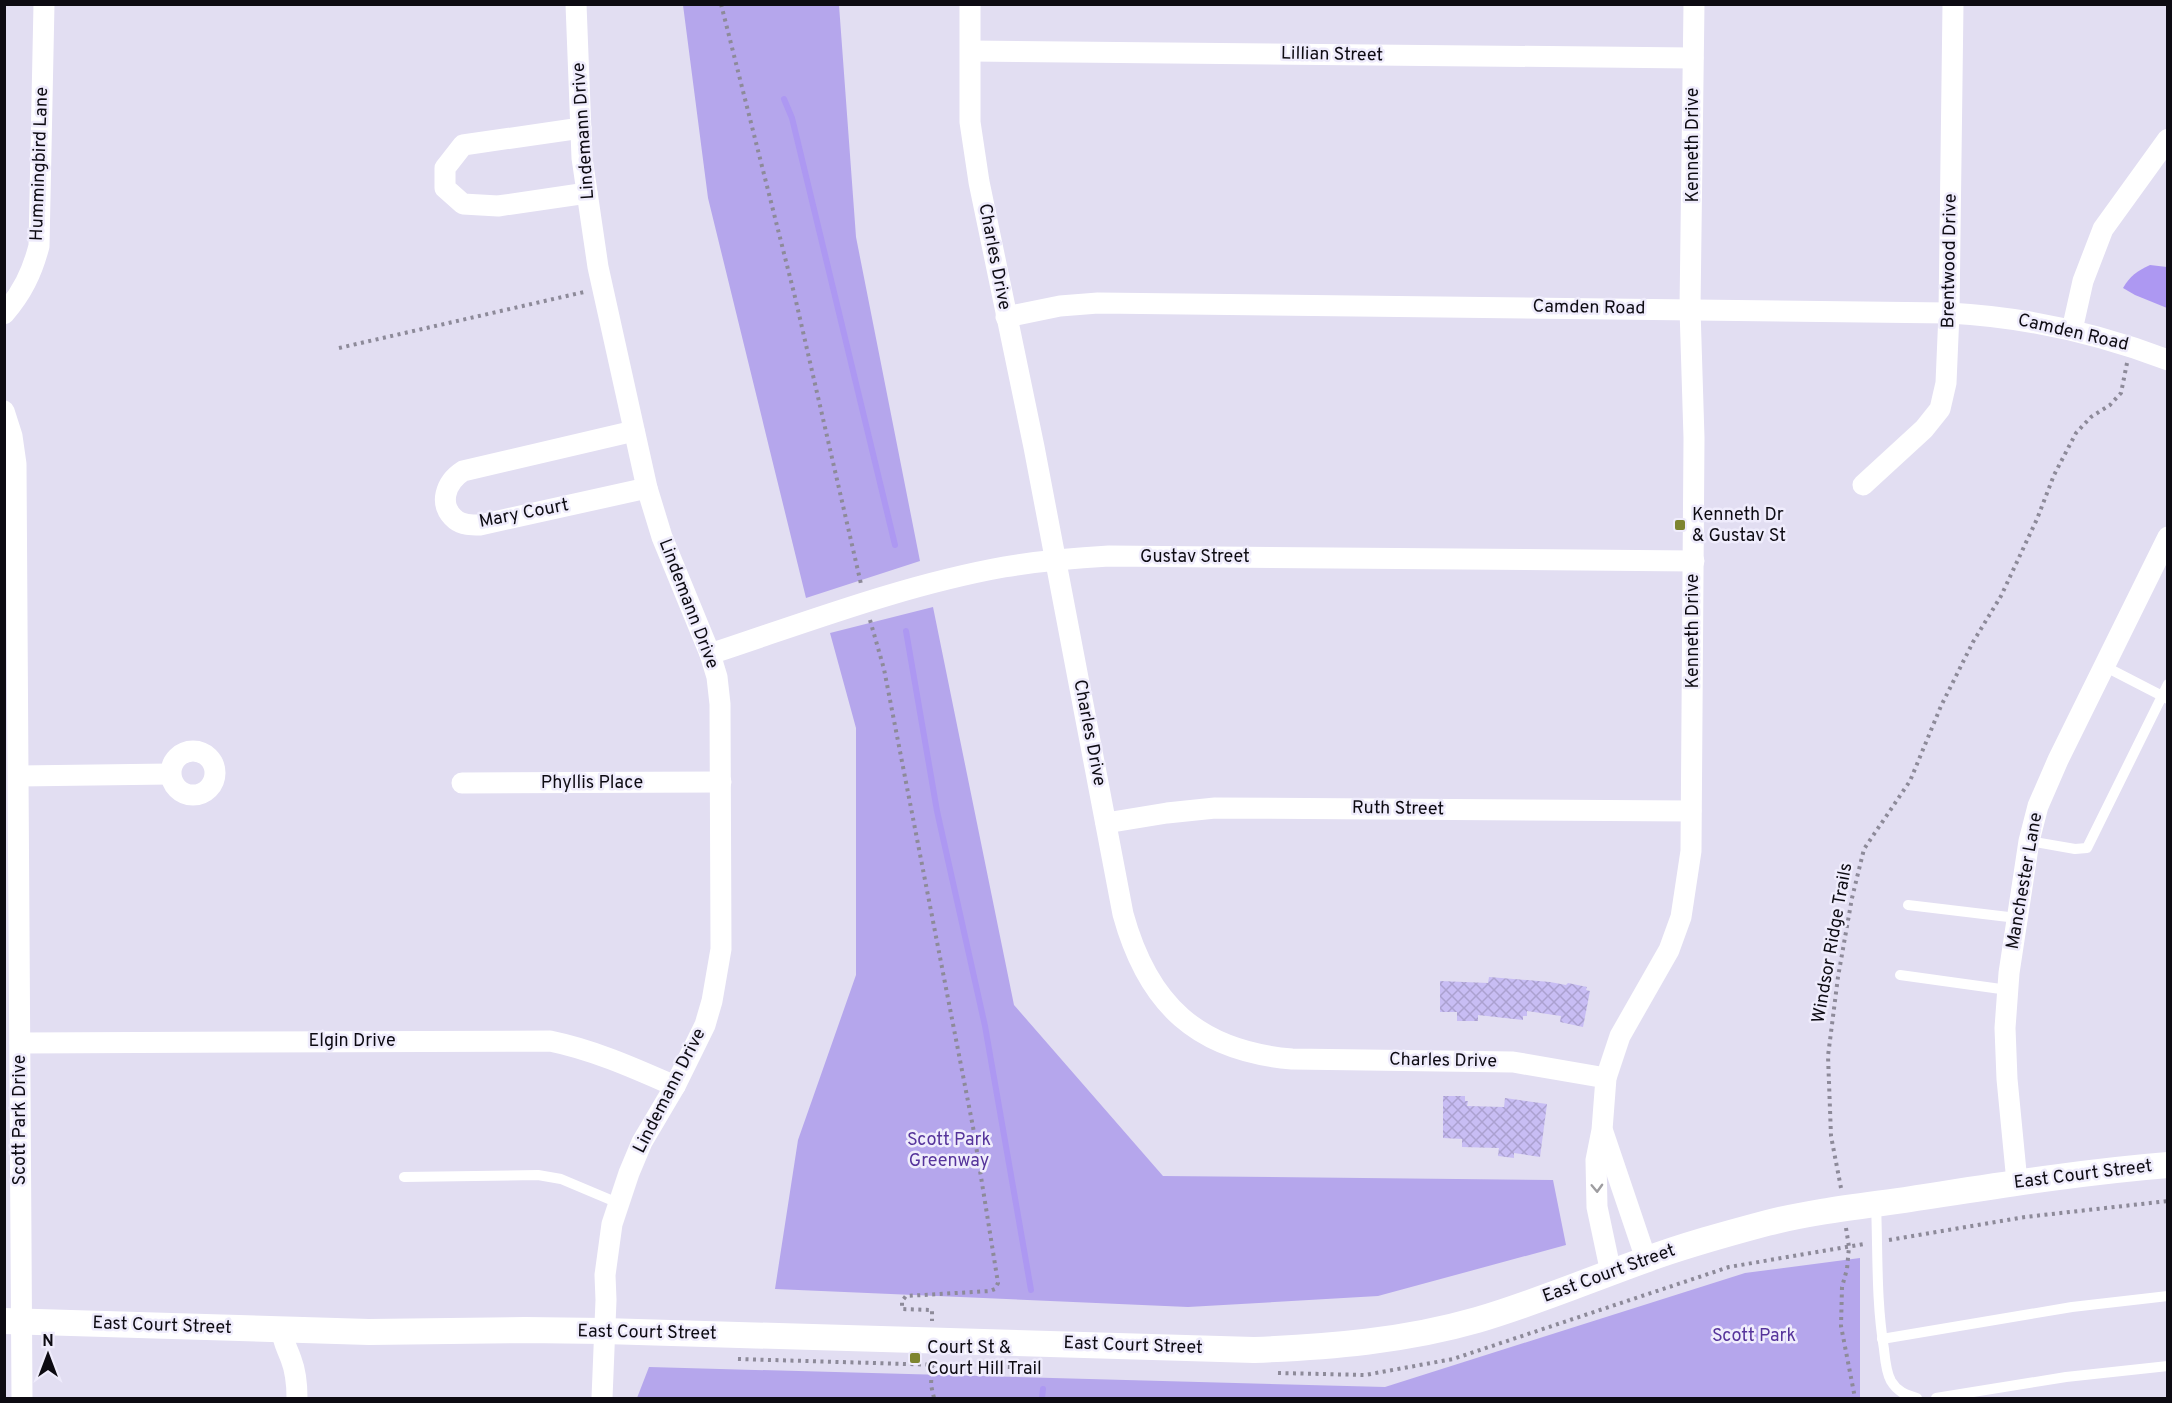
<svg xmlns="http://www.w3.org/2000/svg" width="2172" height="1403" viewBox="0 0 2172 1403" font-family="Overpass,sans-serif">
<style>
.green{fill:#b5a6ec}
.water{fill:#ad98f2}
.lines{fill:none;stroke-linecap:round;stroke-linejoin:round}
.stream{stroke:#ad98f2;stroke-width:6}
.building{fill:url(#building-cross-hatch)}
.path{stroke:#8d8a99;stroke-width:4;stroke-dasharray:3 4.5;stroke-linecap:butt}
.service{stroke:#fff;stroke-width:10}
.minor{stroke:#fff;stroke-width:21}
.tertiary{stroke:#fff;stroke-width:26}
.oneway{stroke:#9e9da0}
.poi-dot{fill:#7e8530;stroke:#efecfc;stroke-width:2}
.labels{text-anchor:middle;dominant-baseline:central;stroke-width:5;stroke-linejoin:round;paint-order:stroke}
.street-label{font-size:18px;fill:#0d0b12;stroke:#efecfc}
.poi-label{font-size:18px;fill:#0d0b12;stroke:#efecfc;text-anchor:start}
.park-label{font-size:18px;fill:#56349b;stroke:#efecfc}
</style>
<defs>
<pattern id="building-cross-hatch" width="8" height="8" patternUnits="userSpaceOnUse" patternTransform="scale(1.5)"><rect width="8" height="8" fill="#c8bdf4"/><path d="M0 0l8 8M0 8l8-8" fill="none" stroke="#aba1d0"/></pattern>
</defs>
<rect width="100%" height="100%" fill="#e2def2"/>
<!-- green -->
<g class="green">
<path d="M683,5H839L856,237L920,561L806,598L708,198Z"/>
<path d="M933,607L1014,1005L1163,1176L1553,1180L1566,1245L1378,1296L1188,1307L775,1289L798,1140L856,975V728L830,633Z"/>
<path d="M1860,1258V1398H637L649,1367L1385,1387L1745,1273Z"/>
</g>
<!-- water -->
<path class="water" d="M2150,265L2167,267V308L2135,295L2123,288C2130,276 2137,271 2150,265Z"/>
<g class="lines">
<!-- stream -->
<g class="stream">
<path d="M784,99L792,118L895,545"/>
<path d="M906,631L937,811L985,1026L1031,1290"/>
<path d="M1042,1398L1043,1389"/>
</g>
</g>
<!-- building -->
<g class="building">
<path d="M1489,977L1550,982L1566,985L1568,983L1587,987L1586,990L1590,991L1583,1027L1560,1022L1561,1016L1527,1011V1016H1523V1020L1478,1015V1021H1457V1012H1440V981L1488,983Z"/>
<path d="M1443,1096H1465V1101H1468L1467,1106L1504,1107L1505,1098L1547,1104L1540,1157L1514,1153V1158L1498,1156L1499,1148L1462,1147V1139L1443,1138Z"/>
</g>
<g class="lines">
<!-- path -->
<g class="path">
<path d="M721,4L795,297L861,584"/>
<path d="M339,348L584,292"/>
<path d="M870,620L884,669L973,1127L998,1283L995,1289L990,1291L906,1296L902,1301V1309L932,1310V1321"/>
<path d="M1841,1188L1831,1136L1828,1056L1838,977L1852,898L1864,849L1910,781L1941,706L1973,642L2001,596L2037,519L2054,475L2076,433L2091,417L2110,405L2121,393L2127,363"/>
<path d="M1846,1228L1849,1247L1847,1269L1842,1287L1841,1326L1855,1398"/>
<path d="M1889,1240L2025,1217L2168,1201"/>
<path d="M738,1359L1042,1368"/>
<path d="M932,1365L931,1385L934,1398"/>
<path d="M1278,1373L1365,1375L1453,1359L1729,1267L1864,1244"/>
</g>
<!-- service -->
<g class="service">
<path d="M2104,666L2168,699"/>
<path d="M2029,841L2075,849L2087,848L2168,684"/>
<path d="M1908,905L2017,918"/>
<path d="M1900,975L2008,990"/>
<path d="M404,1177L538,1175L561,1179L618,1203"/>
<path d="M1876,1204C1878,1253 1876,1301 1884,1349C1885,1359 1886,1372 1891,1381C1897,1391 1905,1395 1917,1398"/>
<path d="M1882,1339L2072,1307L2168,1296"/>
<path d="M1936,1398L2066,1377L2168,1366"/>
</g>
<!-- minor -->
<g class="minor">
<path d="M576,4L582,158L598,267L647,488L662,537L710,654L717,677L720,704L721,949L712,1001L705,1025L675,1086L642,1142L629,1173L612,1224L605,1275L606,1300L602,1398"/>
<path d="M970,4V122L979,182L1034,447L1123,914C1148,1005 1198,1051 1292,1059L1513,1062L1606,1078"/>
<path d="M971,51L1693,58"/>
<path d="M581,128L463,145L445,168V188L463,204L498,206L587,193"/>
<path d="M4,314C22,293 32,273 39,246L44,4"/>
<path d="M1006,317L1060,306L1098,303L1949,313C2024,317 2097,333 2168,360"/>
<path d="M2072,330L2083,281L2103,229L2168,139"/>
<path d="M4,411L12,436L16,464L22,1398"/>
<path d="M634,431L463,471C446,482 437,505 456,520C462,525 472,525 480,525L647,488"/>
<path d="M1863,485L1924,429L1940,409L1946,383L1949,313L1953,4"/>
<path d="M710,654C807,622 904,585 1004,567C1039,561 1074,558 1109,556L1694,561"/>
<circle cx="193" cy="773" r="22"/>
<path d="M19,776L170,774"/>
<path d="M462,783L721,782"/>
<path d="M1106,823L1167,813L1215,808L1691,811"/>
<path d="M20,1043L550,1041C594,1050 634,1068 675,1086"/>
<path d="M1603,1132L1646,1259"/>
<path d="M2017,1182L2007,1079L2005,1028L2009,973L2029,841L2038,806L2058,760L2168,537"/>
<path d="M1611,1273L1597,1207L1596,1160L1602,1130L1606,1078L1620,1036L1669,950L1681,917L1691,851L1694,438L1690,309L1694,4"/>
<path d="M282,1331C283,1342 287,1348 291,1359C296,1372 297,1385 297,1398"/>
</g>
<!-- tertiary -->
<path class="tertiary" d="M4,1321L369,1332L525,1330L604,1331L1254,1350C1329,1347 1404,1341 1477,1320C1535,1303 1589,1280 1645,1260C1685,1245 1726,1234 1767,1223C1814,1211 1863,1206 1911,1199C1996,1186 2081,1172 2168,1165"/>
</g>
<!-- one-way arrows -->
<defs><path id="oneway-chevron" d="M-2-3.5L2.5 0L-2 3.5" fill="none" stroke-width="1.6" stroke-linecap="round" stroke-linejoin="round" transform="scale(1.5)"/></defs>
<use class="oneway" href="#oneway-chevron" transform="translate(1597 1188) rotate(88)"/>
<!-- markers -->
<g class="poi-dot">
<rect x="1674" y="519" width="12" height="12" rx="3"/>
<rect x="909" y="1352" width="12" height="12" rx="3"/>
</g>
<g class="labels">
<!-- street labels -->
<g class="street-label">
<text transform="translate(1332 55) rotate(1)">Lillian Street</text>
<text transform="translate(584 131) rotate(-94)">Lindemann Drive</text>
<text transform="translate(1693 145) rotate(-90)">Kenneth Drive</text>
<text transform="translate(40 164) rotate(-88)">Hummingbird Lane</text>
<text transform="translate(994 257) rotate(79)">Charles Drive</text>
<text transform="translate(1950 261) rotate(-89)">Brentwood Drive</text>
<text transform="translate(1589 308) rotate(1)">Camden Road</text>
<text transform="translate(2073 333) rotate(13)">Camden Road</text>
<text transform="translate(524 514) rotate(-11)">Mary Court</text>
<text x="1195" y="557">Gustav Street</text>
<text transform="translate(688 604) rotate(69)">Lindemann Drive</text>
<text transform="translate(1693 631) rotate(-90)">Kenneth Drive</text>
<text transform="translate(1089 733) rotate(79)">Charles Drive</text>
<text x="592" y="783">Phyllis Place</text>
<text transform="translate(1398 809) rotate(1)">Ruth Street</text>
<text transform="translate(2025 881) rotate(-80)">Manchester Lane</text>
<text transform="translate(1833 943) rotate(-80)">Windsor Ridge Trails</text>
<text x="352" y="1041">Elgin Drive</text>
<text transform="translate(1443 1061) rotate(1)">Charles Drive</text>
<text transform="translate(670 1091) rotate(-63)">Lindemann Drive</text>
<text transform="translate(20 1120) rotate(-90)">Scott Park Drive</text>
<text transform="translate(2083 1175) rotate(-7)">East Court Street</text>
<text transform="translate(1609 1274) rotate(-20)">East Court Street</text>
<text transform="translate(162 1326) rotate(2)">East Court Street</text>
<text transform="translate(647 1333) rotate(1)">East Court Street</text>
<text transform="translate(1133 1346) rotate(2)">East Court Street</text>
</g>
<!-- poi labels -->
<g class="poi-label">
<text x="1692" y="515">Kenneth Dr<tspan x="1692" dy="21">&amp; Gustav St</tspan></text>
<text x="927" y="1348">Court St &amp;<tspan x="927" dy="21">Court Hill Trail</tspan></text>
</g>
<!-- park labels -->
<g class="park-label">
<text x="949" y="1140">Scott Park<tspan x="949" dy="21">Greenway</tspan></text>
<text x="1754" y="1336">Scott Park</text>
</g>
</g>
<!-- border -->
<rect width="2172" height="1403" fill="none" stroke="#0d0b12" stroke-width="12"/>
<!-- north arrow -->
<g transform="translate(48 1355)" stroke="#efecfc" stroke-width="4.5" paint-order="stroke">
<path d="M0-4.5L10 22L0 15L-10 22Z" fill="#0d0b12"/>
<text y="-9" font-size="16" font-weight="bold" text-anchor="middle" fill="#0d0b12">N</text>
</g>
</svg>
